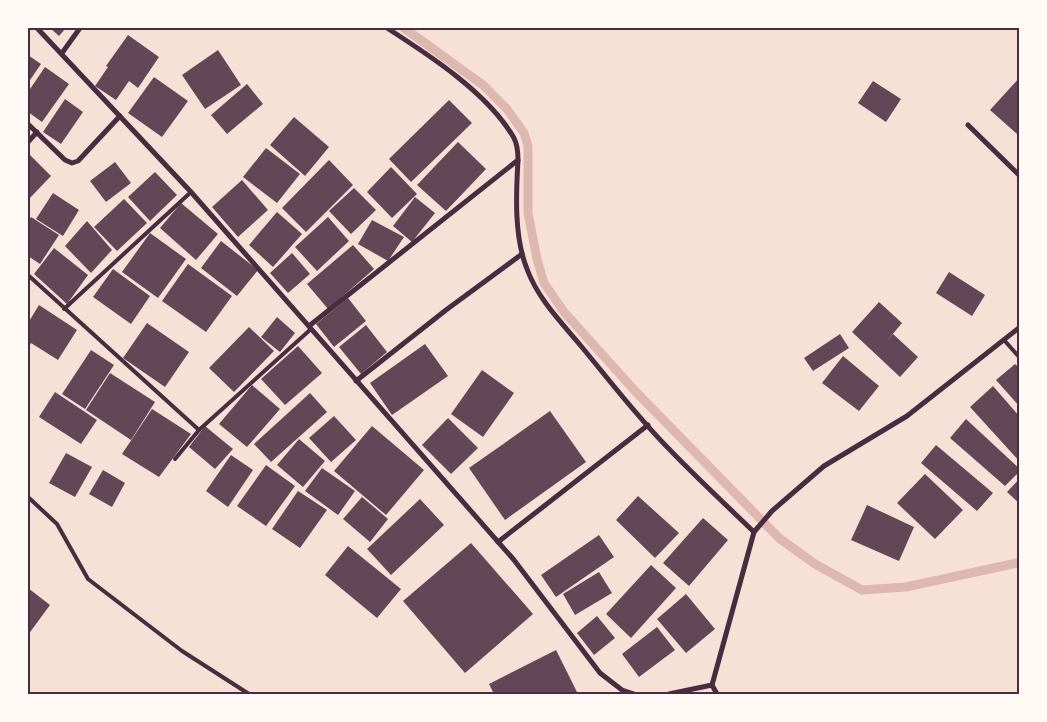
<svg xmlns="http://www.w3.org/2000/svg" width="1047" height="722" viewBox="0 0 1047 722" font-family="'IBM Plex Serif',serif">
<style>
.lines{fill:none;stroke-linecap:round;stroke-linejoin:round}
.stream{stroke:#dcb8b0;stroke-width:9}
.building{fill:#644757}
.service{stroke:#4a2c40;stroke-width:4}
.minor{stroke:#4a2c40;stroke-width:5}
.neatline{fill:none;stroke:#4a2c40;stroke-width:2}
</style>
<rect width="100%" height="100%" fill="#f7e1d7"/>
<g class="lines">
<!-- stream -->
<path class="stream" d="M404,28L483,85L507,109L524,133L528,146V213L537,259L544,283L564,312L636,392L779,538L815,564L862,590L906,587L1017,563L1020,564"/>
</g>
<!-- building -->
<g class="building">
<path d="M50,28H66L59,36Z"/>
<path d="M128,35L159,57L138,88L129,81L116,100L95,86L108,67L106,66Z"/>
<path d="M218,50L241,85L205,109L182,75Z"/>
<path d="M28,55L41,64L28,83Z"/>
<path d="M45,67L69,84L42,122L28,112V92Z"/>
<path d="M154,77L188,101L162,137L128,113Z"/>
<path d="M1020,77V131L1017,134L990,110Z"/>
<path d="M873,81L901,99L886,122L858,103Z"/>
<path d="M247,84L263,104L227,134L211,115Z"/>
<path d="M65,99L83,112L61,144L43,132Z"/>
<path d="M449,100L472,123L411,182L389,159Z"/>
<path d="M294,117L329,147L305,176L270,145Z"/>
<path d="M458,142L486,169L446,211L417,185Z"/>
<path d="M266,148L300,174L277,203L243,177Z"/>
<path d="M28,153L51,176L28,200Z"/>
<path d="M329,160L353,185L306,232L282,208Z"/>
<path d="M115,162L131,183L106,202L90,181Z"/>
<path d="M391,167L417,194L392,218L367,192Z"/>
<path d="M155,172L177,195L150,221L128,197Z"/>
<path d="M242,180L268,210L238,237L212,207Z"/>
<path d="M354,188L376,210L351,234L329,211Z"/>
<path d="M53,193L79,210L63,236L36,219Z"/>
<path d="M415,197L435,213L412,242L393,226Z"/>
<path d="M124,199L147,223L117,251L94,227Z"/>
<path d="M181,203L218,234L196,260L160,228Z"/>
<path d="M277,212L302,234L273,267L249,245Z"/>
<path d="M31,217L59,235L40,264L28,256V222Z"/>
<path d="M328,217L349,241L317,271L295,247Z"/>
<path d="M372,220L404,237L388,261L358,244Z"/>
<path d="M87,221L112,250L91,273L65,246Z"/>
<path d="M150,233L186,259L158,298L122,272Z"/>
<path d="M221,241L258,270L237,296L201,268Z"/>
<path d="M353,245L374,269L328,309L307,284Z"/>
<path d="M54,248L88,275L67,304L34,274Z"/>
<path d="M292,253L310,274L288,293L270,273Z"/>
<path d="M188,264L232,296L206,332L162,301Z"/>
<path d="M113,269L150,296L131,324L93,297Z"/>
<path d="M949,272L985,295L972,316L936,293Z"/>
<path d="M348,298L366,321L334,347L316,324Z"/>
<path d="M879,302L902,323L886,342L893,334L918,357L900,377L852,332Z"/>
<path d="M39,305L77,330L58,360L31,343L28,349V323Z"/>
<path d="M277,317L295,333L280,352L261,337Z"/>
<path d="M147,323L189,352L165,387L123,358Z"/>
<path d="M366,325L387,352L361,374L339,347Z"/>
<path d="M249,327L274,351L234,392L209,368Z"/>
<path d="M840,334L849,348L813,371L804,358Z"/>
<path d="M425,344L448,376L392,415L370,383Z"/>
<path d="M298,346L322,373L285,405L261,379Z"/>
<path d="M91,350L114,365L85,409L62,394Z"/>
<path d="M843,356L879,386L859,411L822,383Z"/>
<path d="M1015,364L1020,369V407L996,380Z"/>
<path d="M482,370L514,393L483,437L451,414Z"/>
<path d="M110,373L155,402L131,440L86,410Z"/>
<path d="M252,385L280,409L247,447L219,424Z"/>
<path d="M993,386L1020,417V462L970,407Z"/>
<path d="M55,392L97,420L81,444L39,417Z"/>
<path d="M310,393L327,412L271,462L254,444Z"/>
<path d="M152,409L191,434L159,477L122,454Z"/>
<path d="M550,411L586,462L505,520L469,468Z"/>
<path d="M334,416L356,440L331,462L309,438Z"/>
<path d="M448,418L478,448L451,474L422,445Z"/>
<path d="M966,419L1020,469V471L1005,486L950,438Z"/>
<path d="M205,426L233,449L215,469L189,447Z"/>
<path d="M372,426L424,470L386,515L334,471Z"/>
<path d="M299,439L325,461L303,487L277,465Z"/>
<path d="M936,445L993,493L977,511L921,463Z"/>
<path d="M66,453L92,467L75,497L49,483Z"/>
<path d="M231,455L253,470L228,507L206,491Z"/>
<path d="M266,465L295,486L266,526L237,506Z"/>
<path d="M322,468L355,491L338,515L305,491Z"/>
<path d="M103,470L125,483L112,507L89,494Z"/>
<path d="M925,474L963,510L935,539L897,503Z"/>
<path d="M1020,478V504L1007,492Z"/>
<path d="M298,491L327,510L300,548L272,529Z"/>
<path d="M638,496L679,533L655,558L616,520Z"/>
<path d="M362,497L388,519L370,542L343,519Z"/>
<path d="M420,499L444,525L391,575L367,549Z"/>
<path d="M867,505L914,527L899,561L851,540Z"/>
<path d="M703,518L728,540L689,586L663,563Z"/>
<path d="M599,535L614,557L556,597L541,575Z"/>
<path d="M471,543L533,614L465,673L403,601Z"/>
<path d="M348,546L401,589L377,618L325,575Z"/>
<path d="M651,565L676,588L631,638L606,614Z"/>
<path d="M599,572L612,593L575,615L563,594Z"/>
<path d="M28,588L50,605L28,635Z"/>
<path d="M686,594L715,629L686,653L657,619Z"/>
<path d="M597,616L615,638L594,655L577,633Z"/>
<path d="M657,627L675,650L639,677L622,654Z"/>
<path d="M556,650L577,692L571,694H494L489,684Z"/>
</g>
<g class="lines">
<!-- service -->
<g class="service">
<path d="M28,275L199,430L311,329"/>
<path d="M64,309L191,192"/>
<path d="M1004,340L1020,358"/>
<path d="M175,459L199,430"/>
<path d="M28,497L57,524L88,579L182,651L249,694"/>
</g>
<!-- minor -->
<g class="minor">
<path d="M37,28L191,192L514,560L600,673L622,690L634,694"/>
<path d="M62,53L80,28"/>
<path d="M28,124L65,160L72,163L78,161L120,116"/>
<path d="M968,125L1020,176"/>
<path d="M28,142L37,132"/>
<path d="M518,160C516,194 514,237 527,269C538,299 561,322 581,346C610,381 638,418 670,450C697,478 726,505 754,532"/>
<path d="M309,326L518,160C518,153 517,144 514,138C488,93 429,55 387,28"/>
<path d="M356,381L446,310L522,254"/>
<path d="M498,542L648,425"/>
<path d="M712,685L754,532L772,511L824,466L907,416L1020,327"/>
<path d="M712,685L717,694"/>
<path d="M669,694L712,685"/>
</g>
</g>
<!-- border -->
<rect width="1047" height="722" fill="none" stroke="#fffaf5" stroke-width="58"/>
<rect x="29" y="29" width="989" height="664" class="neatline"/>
</svg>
